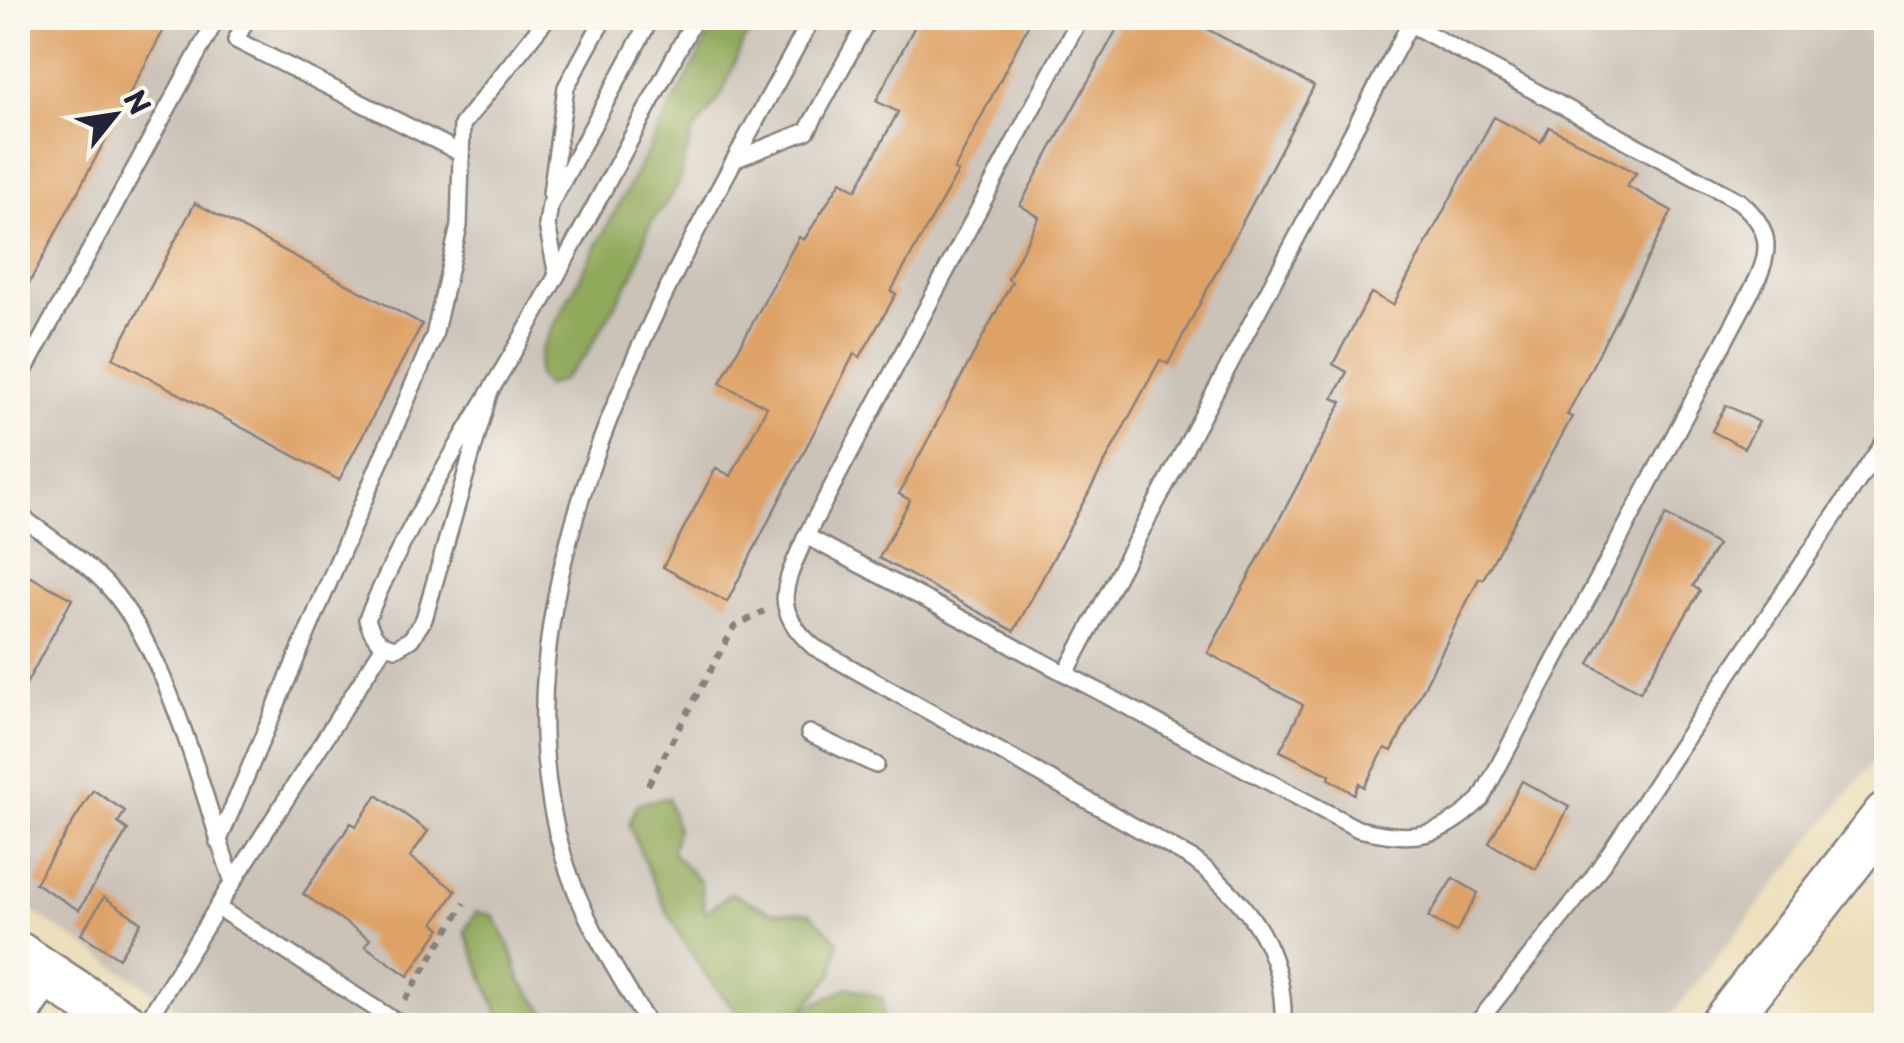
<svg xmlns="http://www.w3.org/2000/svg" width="1904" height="1043" viewBox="0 0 1904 1043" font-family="'Playpen Sans',sans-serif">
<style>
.industrial{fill:#cbc2b8}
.forest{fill:#90a95a;stroke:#59664a;stroke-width:2.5}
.building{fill:#dea266}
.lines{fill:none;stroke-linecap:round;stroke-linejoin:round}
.lane-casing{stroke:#88807c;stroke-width:20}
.street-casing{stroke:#88807c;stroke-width:38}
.secondary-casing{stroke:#88807c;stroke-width:50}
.path{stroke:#88807c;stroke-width:6;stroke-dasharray:8 8;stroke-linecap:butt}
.lane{stroke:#fff;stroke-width:15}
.street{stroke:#fff;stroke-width:32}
.secondary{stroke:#fff;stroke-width:45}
</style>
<rect width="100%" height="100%" fill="#fbf7ec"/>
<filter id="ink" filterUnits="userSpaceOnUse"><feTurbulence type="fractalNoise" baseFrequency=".01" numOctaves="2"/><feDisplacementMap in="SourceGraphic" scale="20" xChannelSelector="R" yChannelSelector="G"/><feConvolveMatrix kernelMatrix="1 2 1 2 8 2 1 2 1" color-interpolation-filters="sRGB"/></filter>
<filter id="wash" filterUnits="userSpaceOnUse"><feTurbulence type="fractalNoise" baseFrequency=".0048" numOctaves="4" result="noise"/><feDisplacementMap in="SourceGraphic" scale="40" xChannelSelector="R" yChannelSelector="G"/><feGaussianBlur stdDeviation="2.25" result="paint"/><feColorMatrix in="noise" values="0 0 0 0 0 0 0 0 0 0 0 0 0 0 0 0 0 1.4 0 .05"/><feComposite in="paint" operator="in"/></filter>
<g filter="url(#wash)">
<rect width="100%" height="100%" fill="#eddfbc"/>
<!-- industrial -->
<path class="industrial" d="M18,18H1886V746L1663,1025H204L18,902Z"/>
<!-- forest -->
<g class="forest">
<path d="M719,18H764L743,42L722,94L692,134L677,187L649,226L636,269L586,355L561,381L545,386L537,376L541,350Z"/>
<path d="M668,798L677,829L672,853L700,881L705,913L731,893L770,911L810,913L838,941L833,973L803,1010L849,987L883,999V1025H751C691,971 658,898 629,824L638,803Z"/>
<path d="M476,912L493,915L511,949L520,980L555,1025H503L465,932Z"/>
</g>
<g id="blocks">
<!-- building -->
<g class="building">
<path d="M18,18H170L18,304Z"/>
<path d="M919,18H1032L954,170L958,172L891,291L896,294L860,357L854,354L727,602L663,567L716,468L731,476L767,407L720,383L799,237L804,240L841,181L856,190L898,112L876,101Z"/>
<path d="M1123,18H1186L1314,86L1168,364L1160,360L1014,631L879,558L910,500L899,494L1012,282L1008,279L1039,217L1020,205Z"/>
<path d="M1494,117L1541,142L1549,127L1636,173L1627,186L1672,211L1567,415L1572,417L1483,579L1479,578L1392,751L1385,748L1364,787L1359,783L1354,794L1329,779L1330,775L1280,751L1303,705L1208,653L1342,402L1333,398L1347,372L1333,364L1371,293L1393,305Z"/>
<path d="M195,203L422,324L339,480L113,358Z"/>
<path d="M1726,405L1759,422L1744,448L1712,431Z"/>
<path d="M1666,515L1717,545L1693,586L1700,591L1640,692L1589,664Z"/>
<path d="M18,570L72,599L18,699Z"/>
<path d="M1522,781L1569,807L1536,869L1489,843Z"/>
<path d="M93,790L125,811L118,823L128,830L79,910L35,883Z"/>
<path d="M377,795L428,831L410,857L456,891L434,923L441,928L408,976L365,946L370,939L303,894L351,823L356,826Z"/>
<path d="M1453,878L1478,893L1456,932L1428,917Z"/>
<path d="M104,897L141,922L119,958L81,934Z"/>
</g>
</g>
</g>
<g filter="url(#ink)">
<use href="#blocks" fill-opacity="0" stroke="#88807c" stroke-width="2.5"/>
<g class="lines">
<defs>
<g id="lane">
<path d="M247,18L236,40L461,153"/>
<path d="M1080,18L806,536C785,584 769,608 814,647L1194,860C1249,903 1286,952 1283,1026"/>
<path d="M736,159L807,131L869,18"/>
<path d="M551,193L566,87L604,18"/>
<path d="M557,275L547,225L550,205L651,18"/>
<path d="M18,382L217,18"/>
<path d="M489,394L424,619L411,639L396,648C378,645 372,635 367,619C408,521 468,430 521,339C582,233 638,125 695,18"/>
<path d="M18,514C44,534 73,552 97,575C167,639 201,793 233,882L144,1026"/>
<path d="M806,536L1358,829C1414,841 1438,840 1481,799L1755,284C1773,249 1770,227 1739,201L1399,18"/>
<path d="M1066,673L1413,18"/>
<path d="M809,733L876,765"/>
<path d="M218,842L434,336L459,226L462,125L547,18"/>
<path d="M233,882L384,646"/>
<path d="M218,908L403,1026"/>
<path d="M649,1026C617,972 582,918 564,858C478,578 685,255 812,18"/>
<path d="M1475,1026L1592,879L1886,439"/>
</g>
<path id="street" d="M18,1024L48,975"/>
<g id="secondary">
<path d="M18,955L126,1026"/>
<path d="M1722,1026L1886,815"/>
</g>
</defs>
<!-- lane casing -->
<use href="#lane" class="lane-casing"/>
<!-- street casing -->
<use href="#street" class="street-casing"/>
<!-- secondary casing -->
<use href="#secondary" class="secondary-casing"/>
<!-- path -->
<g class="path">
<path d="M648,785L734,627L764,611"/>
<path d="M405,1000L465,903"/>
<path d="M1651,1026L1660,1015"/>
</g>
<!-- lane -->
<use href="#lane" class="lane"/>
<!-- street -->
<use href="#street" class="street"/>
<!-- secondary -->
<use href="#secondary" class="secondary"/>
</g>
</g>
<!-- margin -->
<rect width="1904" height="1043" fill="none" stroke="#fbf7ec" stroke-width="60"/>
<!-- north arrow -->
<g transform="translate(115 115) rotate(60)" stroke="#fbf7ec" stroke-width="8" paint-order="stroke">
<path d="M0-8L18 38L0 25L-18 38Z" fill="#22223b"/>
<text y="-15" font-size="28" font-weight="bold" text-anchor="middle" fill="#22223b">N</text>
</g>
</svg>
